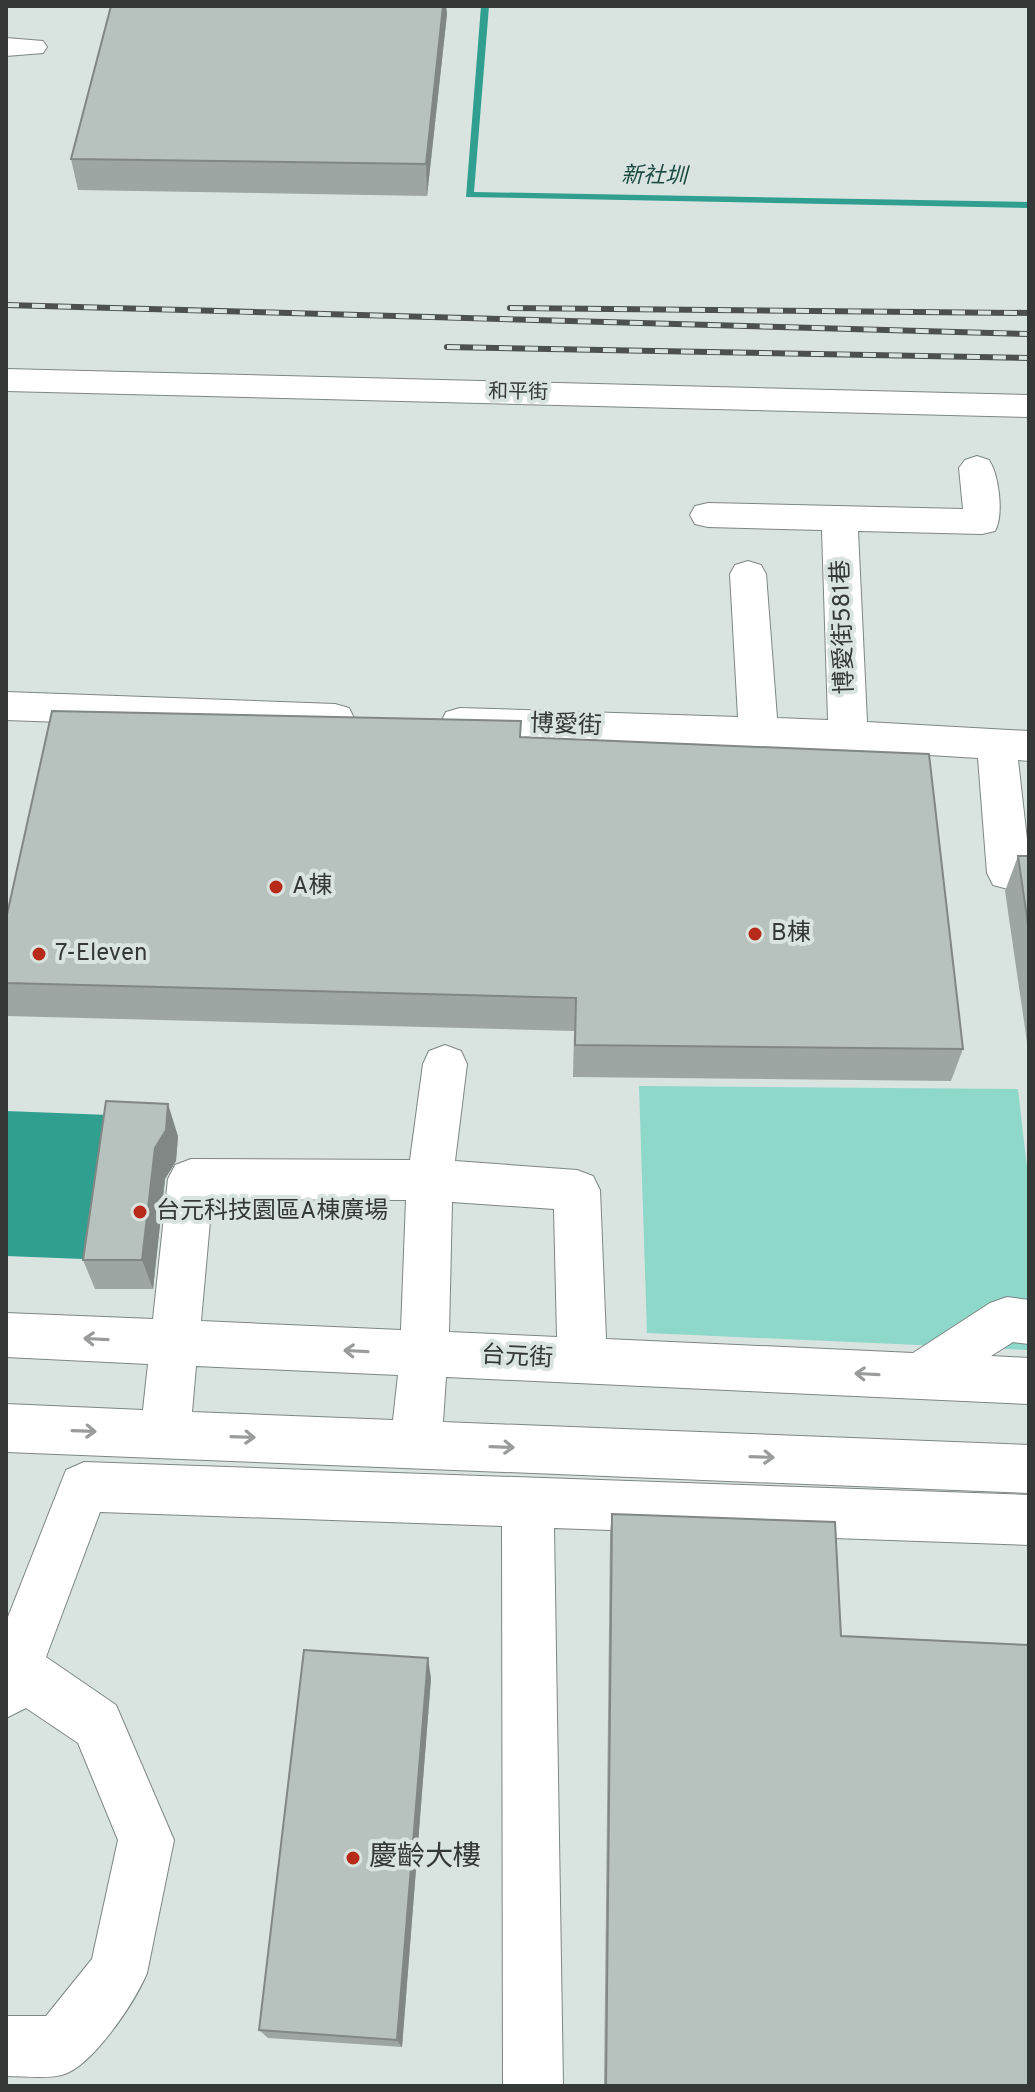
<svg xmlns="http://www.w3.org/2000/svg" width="1035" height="2092" viewBox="0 0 1035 2092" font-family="Overpass,'Noto Sans TC',sans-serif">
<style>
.green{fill:#8ed8ca}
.water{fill:#309f8f}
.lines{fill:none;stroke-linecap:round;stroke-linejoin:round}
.stream{fill:#309f8f;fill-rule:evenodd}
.minor-casing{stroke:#7d8684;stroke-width:2}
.minor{fill:#fff;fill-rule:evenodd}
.rail-casing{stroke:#4c5150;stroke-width:6}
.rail{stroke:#d9e4e1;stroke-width:4;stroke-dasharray:13;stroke-linecap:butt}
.wall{fill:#9da6a3}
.shaded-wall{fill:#808785}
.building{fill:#b7c1be;stroke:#808785;stroke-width:2}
.oneway{stroke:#9a9c9b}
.poi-dot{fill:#b72918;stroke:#d9e4e1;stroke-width:3}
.labels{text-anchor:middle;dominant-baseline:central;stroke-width:8;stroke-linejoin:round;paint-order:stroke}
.far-street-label{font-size:20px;fill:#343837;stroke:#d9e4e1}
.far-water-label{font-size:22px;font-style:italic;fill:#1b4942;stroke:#d9e4e1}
.street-label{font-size:24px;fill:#343837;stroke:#d9e4e1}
.poi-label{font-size:24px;fill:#343837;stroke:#d9e4e1;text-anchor:start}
.near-poi-label{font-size:28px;fill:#343837;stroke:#d9e4e1;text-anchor:start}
</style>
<rect width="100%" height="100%" fill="#d9e4e1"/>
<!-- green -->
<path class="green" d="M639,1086L1018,1089L1029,1185V1350L647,1333Z"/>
<!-- water -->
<path class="water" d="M6,1111L109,1115L83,1259L6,1256Z"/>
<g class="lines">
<!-- stream -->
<path class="stream" d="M481,6H489L474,192L1029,202V208L466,197Z"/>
<defs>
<g id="minor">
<path d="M6,38L43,41L47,47L43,53L6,56Z"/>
<path d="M6,369L1029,395V417L6,391Z"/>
<path d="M977,456L989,460C999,475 1004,515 995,531L982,534L858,531L867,722L1029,731V761L1018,760L1029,857V889H1008L993,885L987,873L978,758L848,750L460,736L446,732L441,722L446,712L460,708L738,717L730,574L735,565L748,561L761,565L766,574L777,718L828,720L822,530L708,527L695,524L690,515L695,506L708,503L963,509L959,468L965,460Z"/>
<path d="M6,692L335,704L349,708L354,718L349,728L335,732L6,720Z"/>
<path d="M445,1045L461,1051L467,1064L455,1161L577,1170L593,1176L600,1190L606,1339L913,1353L990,1303L1007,1297L1029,1300V1344L1013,1342L991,1356L1029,1358V1404L446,1377L443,1422L1029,1445V1493L6,1452V1404L143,1410L148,1364L6,1357V1313L153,1319L168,1179L175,1165L191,1159L410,1160L423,1064L429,1051ZM212,1199L406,1200L401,1330L201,1321ZM452,1202L554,1209L557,1337L449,1332ZM196,1366L398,1375L393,1420L192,1412Z"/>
<path d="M84,1462L1029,1495V1545L554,1528L563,2086H503L502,1526L100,1512L46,1657L116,1705L174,1840L147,1973C135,2002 92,2067 62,2075C45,2079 23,2076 6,2076V2016H46L92,1959L118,1840L78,1743L26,1708L6,1718V1622L66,1470Z"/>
</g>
</defs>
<!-- minor casing -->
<use href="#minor" class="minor-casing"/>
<!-- minor -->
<use href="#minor" class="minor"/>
<defs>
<g id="rail">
<path d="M6,305L1029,334"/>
<path d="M510,308L1029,313"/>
<path d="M447,347L1029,358"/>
</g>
</defs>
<!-- rail casing -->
<use href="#rail" class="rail-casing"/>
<!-- rail -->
<use href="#rail" class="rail"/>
</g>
<!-- wall -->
<g class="wall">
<path d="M111,6H446L447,14L427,196L78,190L71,159Z"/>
<path d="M521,737L963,1049L951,1081L573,1077L574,1031L6,1016V919Z"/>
<path d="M1018,856H1029V1056L1005,891Z"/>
<path d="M178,1136L176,1161L165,1179L153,1289H95L83,1260Z"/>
<path d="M612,1514L841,1636L1029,2086H604L610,1533Z"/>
<path d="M431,1678L402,2047L268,2038L259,2030Z"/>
</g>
<!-- shaded-wall -->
<g class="shaded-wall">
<path d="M443,6H446L447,14L427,196L426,164Z"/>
<path d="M168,1104L178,1136L176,1161L165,1179L153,1289L142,1260L155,1148Z"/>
<path d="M428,1658L431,1678L402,2047L397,2040Z"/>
</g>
<!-- building -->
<g class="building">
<path d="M111,6H443L426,164L71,159Z"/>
<path d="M52,711L521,721L520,737L929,754L963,1049L575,1045L576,998L6,983V919Z"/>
<path d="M1018,856H1029V931Z"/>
<path d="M106,1101L168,1104L166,1130L155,1148L142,1260H83Z"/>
<path d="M612,1514L835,1522L841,1636L1029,1645V2086H606Z"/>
<path d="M304,1650L428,1658L397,2040L259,2030Z"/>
</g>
<!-- one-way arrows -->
<defs><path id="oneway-shaft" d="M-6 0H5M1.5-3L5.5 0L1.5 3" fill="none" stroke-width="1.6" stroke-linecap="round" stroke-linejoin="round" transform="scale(2)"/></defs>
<g class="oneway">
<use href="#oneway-shaft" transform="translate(96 1339) rotate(-177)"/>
<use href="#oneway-shaft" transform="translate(356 1351) rotate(-177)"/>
<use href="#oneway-shaft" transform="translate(867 1374) rotate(-177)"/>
<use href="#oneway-shaft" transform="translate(84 1431) rotate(2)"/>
<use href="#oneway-shaft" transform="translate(243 1437) rotate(2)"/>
<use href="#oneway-shaft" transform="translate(502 1447) rotate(2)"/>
<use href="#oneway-shaft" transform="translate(762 1457) rotate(2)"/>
</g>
<!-- markers -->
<g class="poi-dot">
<circle cx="276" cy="887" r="8"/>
<circle cx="755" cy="934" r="8"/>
<circle cx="39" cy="954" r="8"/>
<circle cx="140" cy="1212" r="8"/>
<circle cx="353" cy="1858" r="8"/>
</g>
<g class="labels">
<!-- far-street labels -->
<g class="far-street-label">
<text transform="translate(518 393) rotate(1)">和平街</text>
</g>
<!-- far-water labels -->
<g class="far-water-label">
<text transform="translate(654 177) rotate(1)">新社圳</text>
</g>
<!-- street labels -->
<g class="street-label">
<text transform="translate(844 627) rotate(-92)">博愛街581巷</text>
<text transform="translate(566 726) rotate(2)">博愛街</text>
<text transform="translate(517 1358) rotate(3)">台元街</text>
</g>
<!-- poi labels -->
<g class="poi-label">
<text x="292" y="887">A棟</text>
<text x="771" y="934">B棟</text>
<text x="55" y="954">7-Eleven</text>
<text x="156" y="1212">台元科技園區A棟廣場</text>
</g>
<!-- near-poi labels -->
<g class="near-poi-label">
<text x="369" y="1858">慶齡大樓</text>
</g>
</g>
<!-- border -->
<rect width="1035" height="2092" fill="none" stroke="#343837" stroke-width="16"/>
</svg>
